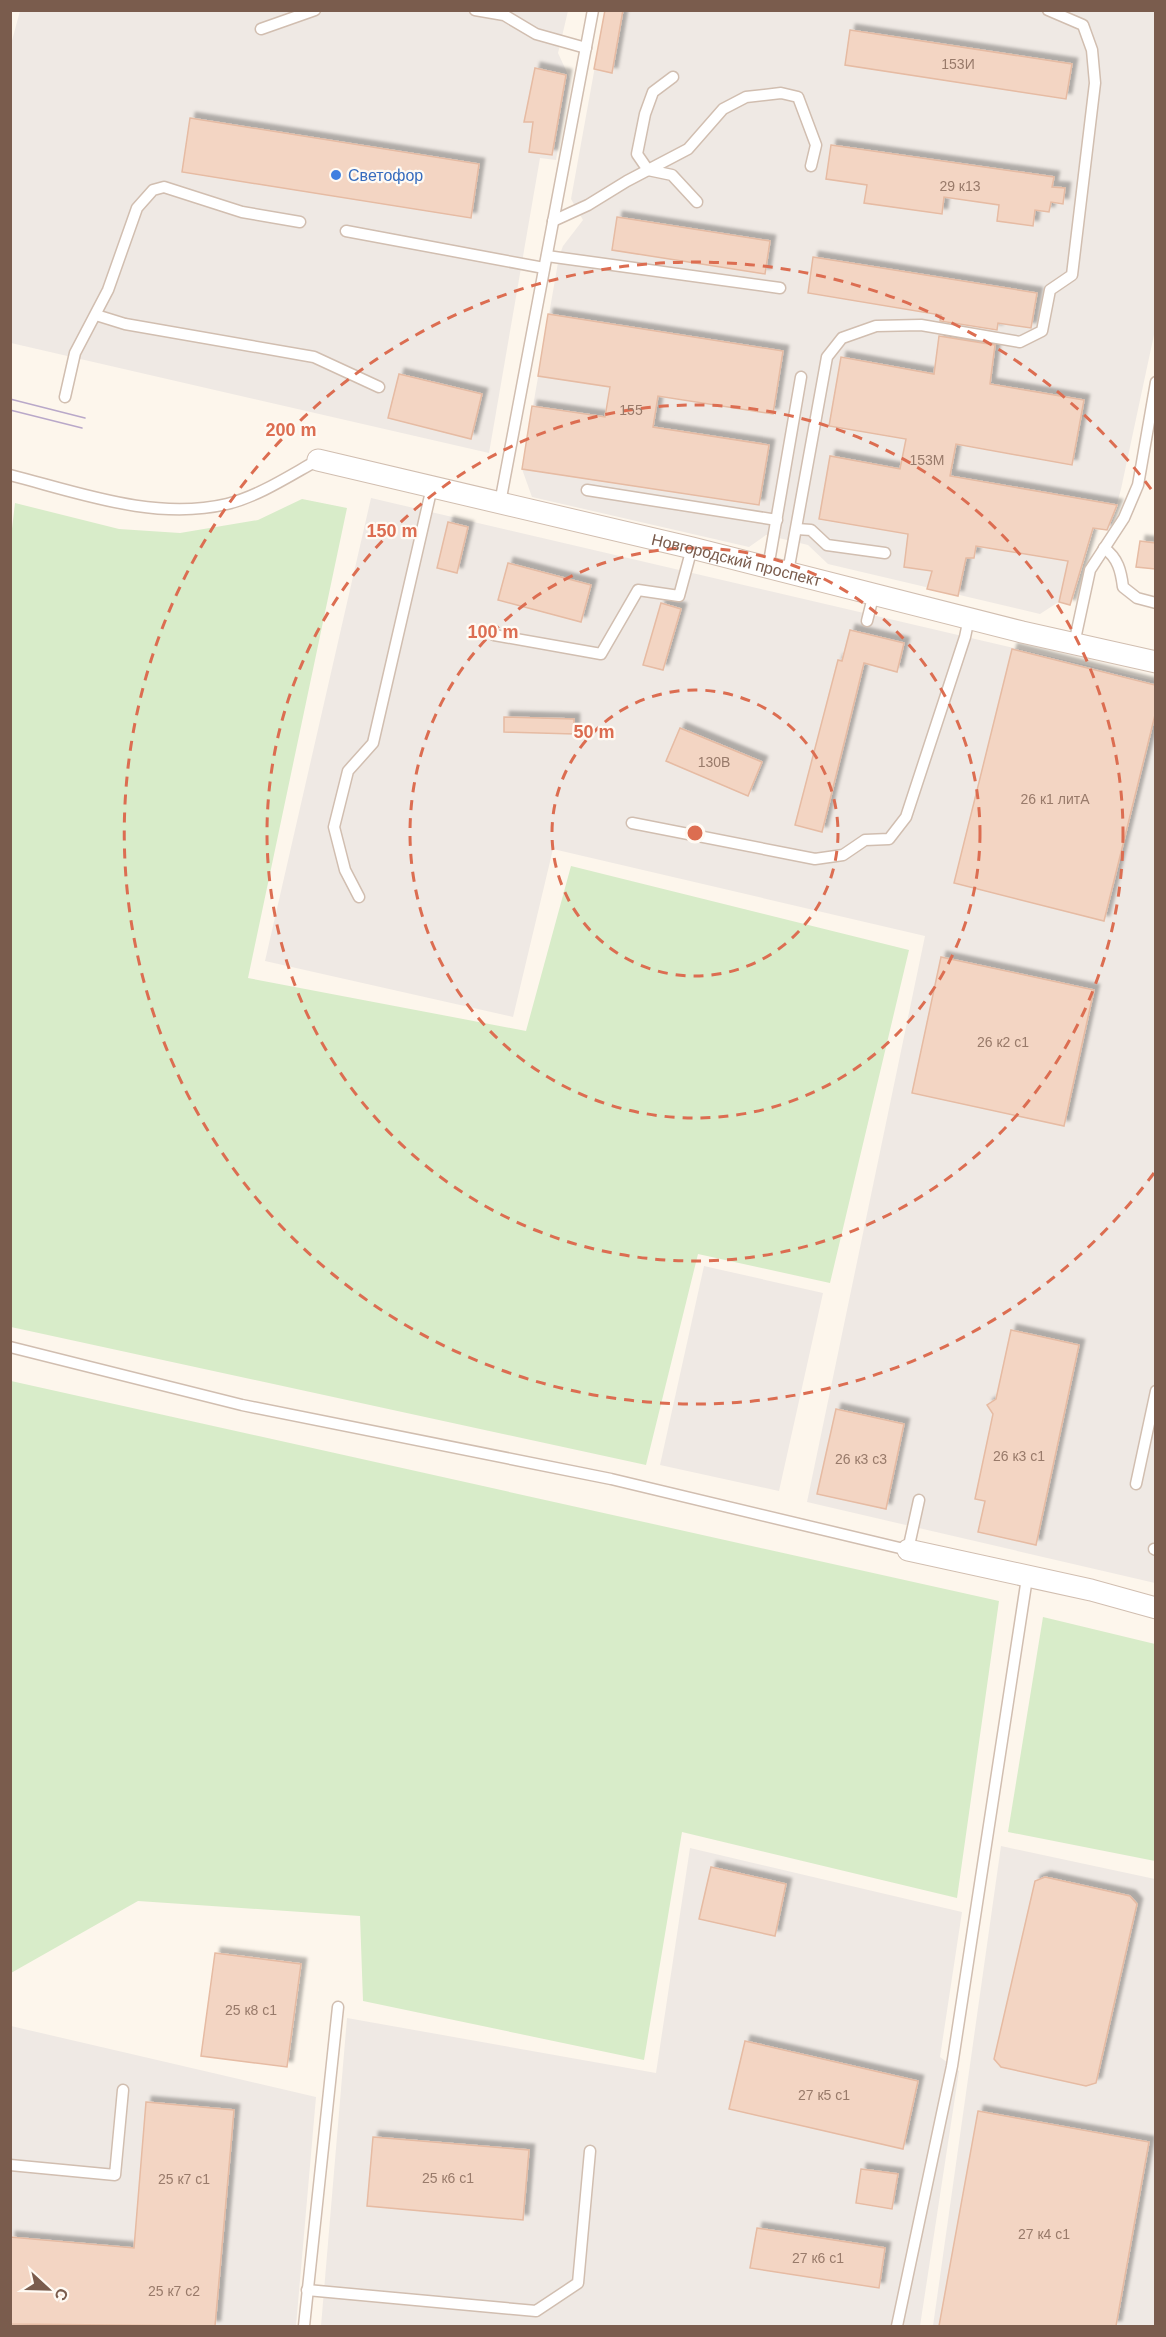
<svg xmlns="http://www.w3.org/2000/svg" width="1166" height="2337" viewBox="0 0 1166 2337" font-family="Arial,sans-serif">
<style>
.industrial{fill:#efe9e4}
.green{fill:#d8ecc9}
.building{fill:#f3d5c3;stroke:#e6bba3;stroke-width:1.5;filter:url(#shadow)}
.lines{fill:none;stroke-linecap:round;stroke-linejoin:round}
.service-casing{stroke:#d1beb0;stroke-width:13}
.minor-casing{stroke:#d1beb0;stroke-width:23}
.service{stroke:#fff;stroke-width:10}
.minor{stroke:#fff;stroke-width:21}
.tram{stroke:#b9a8c9;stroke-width:1.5}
.ring{fill:none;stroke:#dc6d51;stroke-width:3;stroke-dasharray:10 8}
.shop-dot{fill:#3f7fe0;stroke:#fffaf3;stroke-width:2}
.labels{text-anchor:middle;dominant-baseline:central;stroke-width:4.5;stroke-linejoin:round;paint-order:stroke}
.number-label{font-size:14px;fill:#987a6a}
.shop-label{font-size:16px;fill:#366cbe;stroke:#fffaf3;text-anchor:start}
.street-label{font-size:16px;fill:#7a5c4d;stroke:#fffaf3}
.centre{fill:#dc6d51;stroke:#fffaf3;stroke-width:3}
.ring-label{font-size:18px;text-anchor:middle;font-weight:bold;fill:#dc6d51;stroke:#fffaf3;stroke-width:4.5;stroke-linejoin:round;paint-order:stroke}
</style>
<defs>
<filter id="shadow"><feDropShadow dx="5.5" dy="-5.5" stdDeviation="1.5" flood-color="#0004"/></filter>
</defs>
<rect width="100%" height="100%" fill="#fdf6ec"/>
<!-- industrial -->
<g class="industrial">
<path d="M20,11H568L558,53L570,79L556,160L540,158L489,453L11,343L10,48Z"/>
<path d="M605,11H1155V330L1121,489L1110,530L1093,529L1074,592L1040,614L828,564L808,545L766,535L749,547L532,497L522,469L559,257L563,246L583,220L571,199Z"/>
<path d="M371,498L1155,681V1583L807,1502L925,936L553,849L513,1017L265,961Z"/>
<path d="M704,1266L823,1293L779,1491L660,1465Z"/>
<path d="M1001,1846L1155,1879V2326H933Z"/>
<path d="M690,1848L962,1912L940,2057L959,2071L920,2326H321L347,2018L656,2073Z"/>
<path d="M11,2026L316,2097L296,2326H11Z"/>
</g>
<!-- green -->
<g class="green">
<path d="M302,499L347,508L248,978L526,1031L571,866L909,950L830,1283L698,1254L646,1465L11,1327L10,546L15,503L119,529L180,533L258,520Z"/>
<path d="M11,1381L999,1601L957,1898L682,1832L644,2060L363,2001L360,1916L138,1901L11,1973Z"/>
<path d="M1043,1617L1155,1644V1861L1008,1832Z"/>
</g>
<!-- building -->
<g class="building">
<path d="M605,10H623L612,73L594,69Z"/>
<path d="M850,30L1072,64L1066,99L845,65Z"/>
<path d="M535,68L566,75L552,155L529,152L533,122H524Z"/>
<path d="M190,118L479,164L471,218L182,172Z"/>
<path d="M831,145L1054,177L1052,187L1065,188L1063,204L1051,202L1049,212L1035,210L1033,226L997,221L999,205L944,197L942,214L864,203L867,185L826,179Z"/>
<path d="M617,217L770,241L765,274L612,250Z"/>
<path d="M813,257L1037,293L1031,328L998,323L997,330L940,321L941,315L808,293Z"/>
<path d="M548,314L783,351L773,414L658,396L653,427L769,445L759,505L522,469L532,406L605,417L610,387L538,376Z"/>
<path d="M939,336L995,345L990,384L1084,400L1072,465L956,444L950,476L1117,505L1107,530L1093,528L1070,605L1059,602L1068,561L976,546L974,558H966L958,596L927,589L932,571L904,567L908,534L819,519L830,456L900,469L906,439L829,426L841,357L934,374Z"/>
<path d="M399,374L482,394L471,439L388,418Z"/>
<path d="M448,522L468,527L457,573L437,568Z"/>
<path d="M1140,541L1155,543V569L1136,567Z"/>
<path d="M508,563L591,585L581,622L498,600Z"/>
<path d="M661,603L681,609L663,670L643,665Z"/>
<path d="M850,630L904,643L897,672L864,663L822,832L795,825L838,660L842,661Z"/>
<path d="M1012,649L1155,685V715L1104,921L954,883Z"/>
<path d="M504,717L574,719V734L504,732Z"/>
<path d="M680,728L762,762L748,796L666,761Z"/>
<path d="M941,957L1094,990L1064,1126L912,1093Z"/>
<path d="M1011,1330L1079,1345L1036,1545L978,1532L985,1501L975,1499L993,1414L987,1405L996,1399Z"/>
<path d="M836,1409L904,1424L886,1509L817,1494Z"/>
<path d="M711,1867L786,1884L775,1936L699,1919Z"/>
<path d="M1045,1877L1130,1896L1137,1904L1096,2083L1086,2086L1001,2067L994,2059L1035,1881Z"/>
<path d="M215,1953L301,1964L287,2067L201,2056Z"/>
<path d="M745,2041L918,2081L903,2149L729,2109Z"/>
<path d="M146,2102L234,2110L215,2326L10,2324V2237L134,2248Z"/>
<path d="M978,2111L1149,2142L1116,2326H939Z"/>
<path d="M373,2137L529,2150L523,2220L367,2206Z"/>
<path d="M861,2169L898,2174L892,2209L856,2203Z"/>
<path d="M757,2228L885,2248L879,2288L750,2268Z"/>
</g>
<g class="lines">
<defs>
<g id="service">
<path d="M475,10L504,15L536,34L586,48"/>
<path d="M261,29L315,10"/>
<path d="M673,77L653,92L645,114L637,154L648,170L672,175L697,202"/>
<path d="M553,221L588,205L627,181L688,149L723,109L746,97L781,93L798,97L816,145L811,166"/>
<path d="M346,231L544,268"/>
<path d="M547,256L780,288"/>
<path d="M96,315L125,324L314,357L379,387"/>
<path d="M65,397L75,353L108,290L137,208L153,190L164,187L242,212L300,222"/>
<path d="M10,475C80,493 155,521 227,504C259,496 289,476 318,460"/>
<path d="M587,490L777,520"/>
<path d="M500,503L593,10"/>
<path d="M797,529L811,530L827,545L885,553"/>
<path d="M1104,548C1118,558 1121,571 1123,587L1137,598L1156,603"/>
<path d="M768,568L801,377"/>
<path d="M788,572L827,357L842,338L876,326L921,325L1020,342L1042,331L1050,290L1072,275L1095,83L1092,50L1083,25L1048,10"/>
<path d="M867,621L874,593"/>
<path d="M494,635L601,654L638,590L679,596L692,548"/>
<path d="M1074,644L1090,570L1124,518L1138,485L1156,382"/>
<path d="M632,823L815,859L843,855L865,840L889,839L906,817L965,637L969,618"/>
<path d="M359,897L345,870L334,827L348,771L373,743L432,487"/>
<path d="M10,1347L242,1405L611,1479L908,1550L919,1500"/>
<path d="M1136,1484L1156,1391"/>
<path d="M1154,1549L1156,1550"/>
<path d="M10,2165L115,2175L123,2090"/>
<path d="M307,2290L536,2311L578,2283L590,2151"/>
<path d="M304,2326L338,2007"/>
<path d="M897,2326L952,2066L1027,1578"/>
</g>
<g id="minor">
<path id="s1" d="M318,460L692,548L1022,632L1156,662"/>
<path d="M908,1550L1091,1590L1156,1608"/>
</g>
</defs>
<!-- service casing -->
<use href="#service" class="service-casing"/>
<!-- minor casing -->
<use href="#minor" class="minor-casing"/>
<!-- service -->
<use href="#service" class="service"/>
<!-- minor -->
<use href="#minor" class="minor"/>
<!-- tram -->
<g class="tram">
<path d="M10,399L85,418"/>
<path d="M10,410L82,428"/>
</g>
</g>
<!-- distance rings -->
<g class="ring">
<circle cx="695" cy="833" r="143"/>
<circle cx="695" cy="833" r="285"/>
<circle cx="695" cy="833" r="428"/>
<path d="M1154 1173A571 571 0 1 1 1154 493"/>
</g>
<!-- markers -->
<circle class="shop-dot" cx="336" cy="175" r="6"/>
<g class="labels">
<!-- number labels -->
<g class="number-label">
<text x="958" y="64">153И</text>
<text x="960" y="186">29 к13</text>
<text x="631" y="410">155</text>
<text x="927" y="460">153М</text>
<text x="714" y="762">130В</text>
<text x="1055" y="799">26 к1 литА</text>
<text x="1003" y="1042">26 к2 с1</text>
<text x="1019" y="1456">26 к3 с1</text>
<text x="861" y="1459">26 к3 с3</text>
<text x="251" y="2010">25 к8 с1</text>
<text x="824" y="2095">27 к5 с1</text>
<text x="448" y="2178">25 к6 с1</text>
<text x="184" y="2179">25 к7 с1</text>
<text x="1044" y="2234">27 к4 с1</text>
<text x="818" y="2258">27 к6 с1</text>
<text x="174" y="2291">25 к7 с2</text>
</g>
<!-- shop labels -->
<g class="shop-label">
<text x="348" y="175">Светофор</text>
</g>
<!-- street labels -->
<g class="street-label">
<text stroke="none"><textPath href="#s1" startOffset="430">Новгородский проспект</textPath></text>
</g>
</g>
<circle cx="695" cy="833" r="9" class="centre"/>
<g class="ring-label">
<text x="291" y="436">200 m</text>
<text x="392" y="537">150 m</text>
<text x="493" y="638">100 m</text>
<text x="594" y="738">50 m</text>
</g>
<!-- border -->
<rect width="1166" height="2337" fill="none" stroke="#7a5c4d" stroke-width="24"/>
<!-- north arrow -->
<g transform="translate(48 2289) rotate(112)" stroke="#fffaf3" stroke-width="4.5" paint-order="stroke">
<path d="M0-4.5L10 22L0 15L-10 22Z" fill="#7a5c4d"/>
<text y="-9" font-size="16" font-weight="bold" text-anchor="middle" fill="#7a5c4d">С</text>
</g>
</svg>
